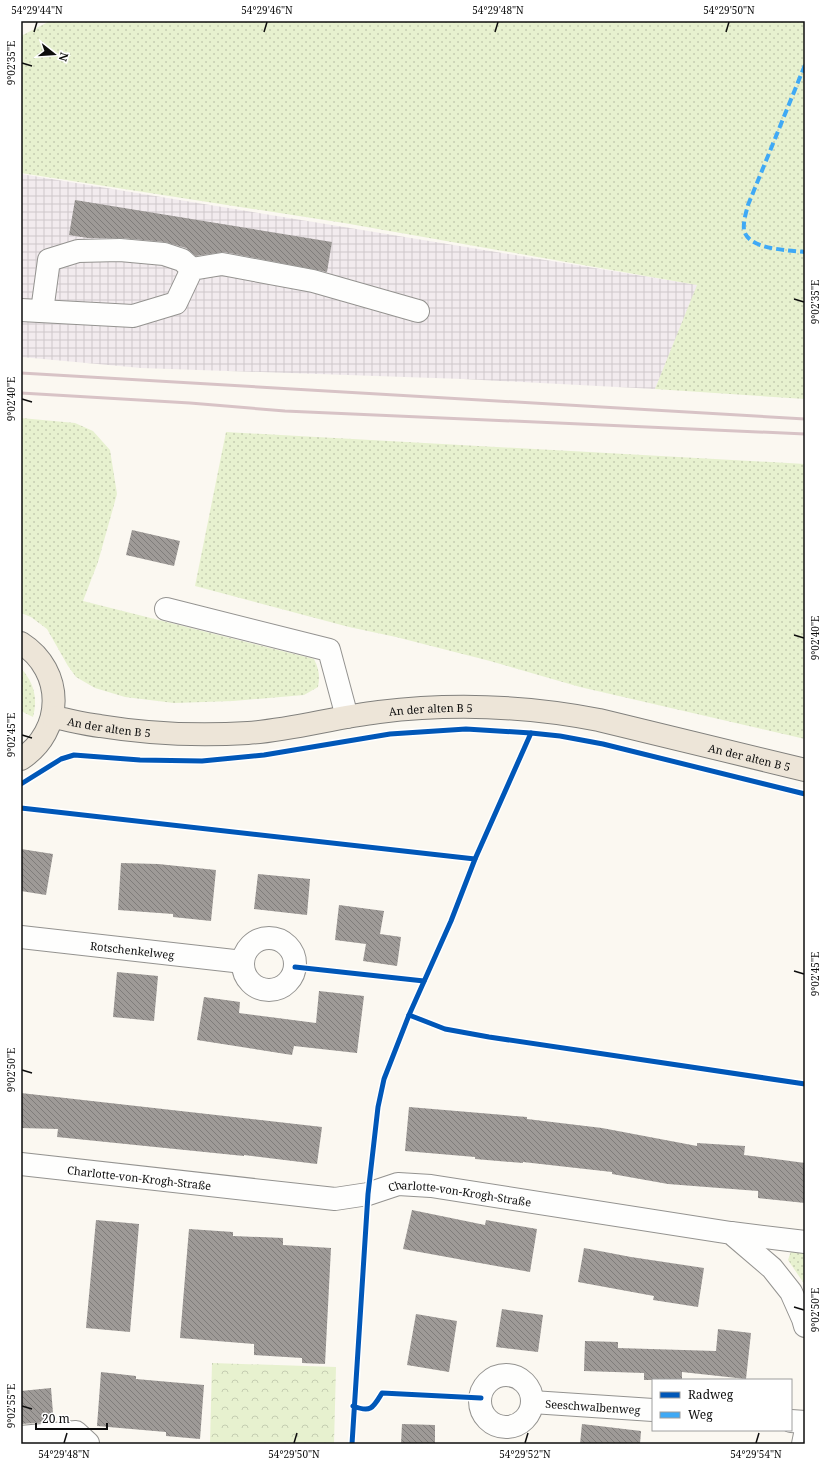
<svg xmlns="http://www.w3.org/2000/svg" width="826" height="1465" viewBox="0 0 826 1465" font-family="'Noto Serif',serif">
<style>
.industrial{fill:url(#industrial-grid)}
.grass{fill:url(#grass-dots)}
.park{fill:url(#park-crowns)}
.building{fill:url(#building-back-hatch)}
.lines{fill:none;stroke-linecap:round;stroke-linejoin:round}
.minor-casing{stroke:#949390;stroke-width:24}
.major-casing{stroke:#81807d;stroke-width:24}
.minor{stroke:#fefefd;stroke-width:22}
.major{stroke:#ede5d8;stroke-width:22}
.rail{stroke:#d8c3c6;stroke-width:3}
.quiet{stroke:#3fa9f5;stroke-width:4;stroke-dasharray:8 4;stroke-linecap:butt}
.cycleway-casing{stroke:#fff;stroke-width:8}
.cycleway{stroke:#0057b8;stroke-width:5}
.ticks{fill:none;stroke:#0d0d0d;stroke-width:1.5}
.labels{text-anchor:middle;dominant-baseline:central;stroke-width:4;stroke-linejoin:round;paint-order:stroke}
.street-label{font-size:11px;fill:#0d0d0d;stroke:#fff}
.neatline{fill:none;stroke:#0d0d0d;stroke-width:1.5}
.ticks-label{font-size:10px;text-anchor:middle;fill:#0d0d0d}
</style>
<defs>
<pattern id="industrial-grid" width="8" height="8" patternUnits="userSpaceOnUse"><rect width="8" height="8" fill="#f2ebee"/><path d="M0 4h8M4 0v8" fill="none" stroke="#cec8cb"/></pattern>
<pattern id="grass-dots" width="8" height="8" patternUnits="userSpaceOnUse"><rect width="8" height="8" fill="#e7f1cf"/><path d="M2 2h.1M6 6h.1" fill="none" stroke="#c5cdb1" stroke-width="1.8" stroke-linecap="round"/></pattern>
<pattern id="park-crowns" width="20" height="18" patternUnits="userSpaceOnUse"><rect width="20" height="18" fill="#e7f1cf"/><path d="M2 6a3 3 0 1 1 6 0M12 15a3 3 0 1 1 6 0" fill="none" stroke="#c5cdb1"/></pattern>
<pattern id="building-back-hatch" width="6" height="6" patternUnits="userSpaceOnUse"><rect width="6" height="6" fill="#9e9a97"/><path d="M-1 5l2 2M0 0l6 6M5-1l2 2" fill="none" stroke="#7f7c7a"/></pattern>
</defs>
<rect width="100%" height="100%" fill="#fbf8f1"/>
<!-- industrial -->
<path class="industrial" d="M21,174L698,285L655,389L463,379L141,368L21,357Z"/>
<!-- grass -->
<g class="grass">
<path d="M50,21H805V399L655,389L697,285L344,223L21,173V36Z"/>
<path d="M21,418L75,423L93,431L110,450L117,494L98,562L83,601L314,659C319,669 320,676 318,687L304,695L233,701L174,703L125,697L95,688L76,677L68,666L47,629L31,617L21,613Z"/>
<path d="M226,432L805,464V739L580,687L490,661L396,637L349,627L195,586Z"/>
<path d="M21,668C34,683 38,698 33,717L21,711Z"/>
<path d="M791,1251L805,1252V1285L788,1260Z"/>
</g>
<!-- park -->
<path class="park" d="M212,1363L336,1367L334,1444H210Z"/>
<!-- building -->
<g class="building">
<path d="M75,200L332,242L327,272L224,252L196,256L186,248L165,242L121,238H88L69,235Z"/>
<path d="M132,530L180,541L174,566L126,555Z"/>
<path d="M21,849L53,854L46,895L21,891Z"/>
<path d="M121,863L158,864L216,870L211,921L173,917V914L118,910Z"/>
<path d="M258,874L310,879L307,915L254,909Z"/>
<path d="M339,905L384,911L380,934L401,937L397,966L363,961L366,944L335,940Z"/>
<path d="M117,972L158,976L154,1021L113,1017Z"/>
<path d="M319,991L364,996L357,1053L294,1046L292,1055L197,1040L204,997L240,1002L239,1013L316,1023Z"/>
<path d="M21,1093L322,1127L317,1164L244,1155V1156L57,1137L58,1129L21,1128Z"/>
<path d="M409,1107L527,1117V1119L602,1128L697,1146V1143L745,1146L744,1155L805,1163V1203L758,1198V1191L668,1184L612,1174V1172L523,1162V1163L475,1159V1157L405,1151Z"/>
<path d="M412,1210L485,1225L486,1220L537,1229L530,1272L403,1249Z"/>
<path d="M96,1220L139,1224L130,1332L86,1328Z"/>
<path d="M189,1229L233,1232V1236L283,1238V1245L331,1248L325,1364L302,1363V1358L254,1355V1344L180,1338Z"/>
<path d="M584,1248L631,1257L704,1268L698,1307L653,1300L654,1296L578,1282Z"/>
<path d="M502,1309L543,1315L538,1352L496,1347Z"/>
<path d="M416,1314L457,1321L449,1372L407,1365Z"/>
<path d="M718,1329L751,1333L746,1379L682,1372V1380H644V1373L584,1371L585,1341L618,1342V1348L716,1351Z"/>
<path d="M101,1372L136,1376V1379L204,1385L200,1439L166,1436V1432L97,1426Z"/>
<path d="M51,1388L53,1413H51L52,1422L21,1424V1391Z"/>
<path d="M402,1424L435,1425V1444H401Z"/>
<path d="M582,1424L641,1431L640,1444H580Z"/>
</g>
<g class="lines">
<defs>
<g id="minor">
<path d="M21,310L133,316L176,303L192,269L222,264L313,281L418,311"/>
<path d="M42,311L49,260L78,251L120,250L164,254L182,260L192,269"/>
<path d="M166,609L329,650L347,717"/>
<path id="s1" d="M21,937L243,962"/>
<circle cx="269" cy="964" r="26"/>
<path id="s2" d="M21,1164L335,1199L368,1194L398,1184L431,1186L731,1233L772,1268L791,1292L803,1319L805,1326"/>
<path d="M731,1233L805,1242"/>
<circle cx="506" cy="1401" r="26"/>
<path id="s3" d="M532,1402L653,1410"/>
<path d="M791,1421L805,1422"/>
<path d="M21,1437L76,1432L88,1443"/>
<path d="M803,1444L805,1434"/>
</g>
<g id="major">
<path d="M21,643C65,671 64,731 21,759"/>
<path id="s4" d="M53,717C69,720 84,724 100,726C149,734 199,736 248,733C292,730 335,717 379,712C453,703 527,706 599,720L805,770"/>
</g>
</defs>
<!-- minor casing -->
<use href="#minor" class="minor-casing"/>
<!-- major casing -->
<use href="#major" class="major-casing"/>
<!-- minor -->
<use href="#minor" class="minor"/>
<!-- major -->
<use href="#major" class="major"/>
<!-- rail -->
<g class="rail">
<path d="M21,373L805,419"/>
<path d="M21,393L190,403L285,411L805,434"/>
</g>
<!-- quiet -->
<path class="quiet" d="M805,65L748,205C746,213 743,222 744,230C748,250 789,250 805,252"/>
<defs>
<g id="cycleway">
<path d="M21,784L61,759L74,755L140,760L202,761L264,755L390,734L466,729L531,733L560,736L603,744L805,794"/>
<path d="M21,808L475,859"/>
<path d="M295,967L424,981"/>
<path d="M409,1015L445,1029L489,1037L805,1084"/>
<path d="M353,1406C371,1413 373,1408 382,1393L481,1398"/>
<path d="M352,1444L368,1194L378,1107L384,1079L409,1015L451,921L475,859L531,733"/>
</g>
</defs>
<!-- cycleway casing -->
<use href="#cycleway" class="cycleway-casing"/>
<!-- cycleway -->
<use href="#cycleway" class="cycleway"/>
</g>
<!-- ticks -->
<path class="ticks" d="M34,32L37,22M264,32L267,22M495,32L498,22M726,32L729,22M22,63L32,66M794,299L804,302M22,399L32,402M794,635L804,638M22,735L32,738M794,971L804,974M22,1070L32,1073M794,1307L804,1310M22,1406L32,1409M64,1443L67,1433M294,1443L297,1433M525,1443L528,1433M756,1443L759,1433"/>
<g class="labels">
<!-- street labels -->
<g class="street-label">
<text stroke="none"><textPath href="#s4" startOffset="381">An der alten B 5</textPath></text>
<text stroke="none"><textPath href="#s4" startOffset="57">An der alten B 5</textPath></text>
<text stroke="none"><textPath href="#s4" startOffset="705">An der alten B 5</textPath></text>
<text stroke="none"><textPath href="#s1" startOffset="112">Rotschenkelweg</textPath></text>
<text stroke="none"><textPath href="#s2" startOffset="119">Charlotte-von-Krogh-Straße</textPath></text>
<text stroke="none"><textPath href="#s2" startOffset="443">Charlotte-von-Krogh-Straße</textPath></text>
<text stroke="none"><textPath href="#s3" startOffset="61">Seeschwalbenweg</textPath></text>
</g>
</g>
<!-- border -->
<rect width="826" height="1465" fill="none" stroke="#ffffff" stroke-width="44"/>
<!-- legend -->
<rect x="652" y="1379" width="140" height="52" fill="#ffffff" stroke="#9e9e9e"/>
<rect x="660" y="1392" width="20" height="6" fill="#0057b8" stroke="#9e9e9e"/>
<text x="688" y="1399" font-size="12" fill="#0d0d0d">Radweg</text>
<rect x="660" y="1412" width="20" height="6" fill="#3fa9f5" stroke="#9e9e9e"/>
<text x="688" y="1419" font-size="12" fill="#0d0d0d">Weg</text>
<!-- north arrow -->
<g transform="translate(54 54) rotate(107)" stroke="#ffffff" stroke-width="3" paint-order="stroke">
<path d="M0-3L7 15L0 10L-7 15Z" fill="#0d0d0d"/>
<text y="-6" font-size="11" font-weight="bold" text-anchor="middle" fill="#0d0d0d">N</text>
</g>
<!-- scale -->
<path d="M36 1423v6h71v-6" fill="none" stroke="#0d0d0d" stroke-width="2"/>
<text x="42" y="1423" font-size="12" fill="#0d0d0d" stroke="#ffffff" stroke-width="3" paint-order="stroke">20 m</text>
<rect x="22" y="22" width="782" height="1421" class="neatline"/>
<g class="ticks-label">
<text x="37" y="14">54°29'44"N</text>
<text x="267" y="14">54°29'46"N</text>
<text x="498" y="14">54°29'48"N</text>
<text x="729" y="14">54°29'50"N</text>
<text transform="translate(11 63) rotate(-90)" y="4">9°02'35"E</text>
<text transform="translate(815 302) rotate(-90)" y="4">9°02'35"E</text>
<text transform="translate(11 399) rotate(-90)" y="4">9°02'40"E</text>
<text transform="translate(815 638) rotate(-90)" y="4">9°02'40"E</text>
<text transform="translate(11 735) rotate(-90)" y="4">9°02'45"E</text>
<text transform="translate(815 974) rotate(-90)" y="4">9°02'45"E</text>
<text transform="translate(11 1070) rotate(-90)" y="4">9°02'50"E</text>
<text transform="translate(815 1310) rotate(-90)" y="4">9°02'50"E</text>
<text transform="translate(11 1406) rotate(-90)" y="4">9°02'55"E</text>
<text x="64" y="1458">54°29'48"N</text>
<text x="294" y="1458">54°29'50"N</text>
<text x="525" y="1458">54°29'52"N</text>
<text x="756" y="1458">54°29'54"N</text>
</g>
</svg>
